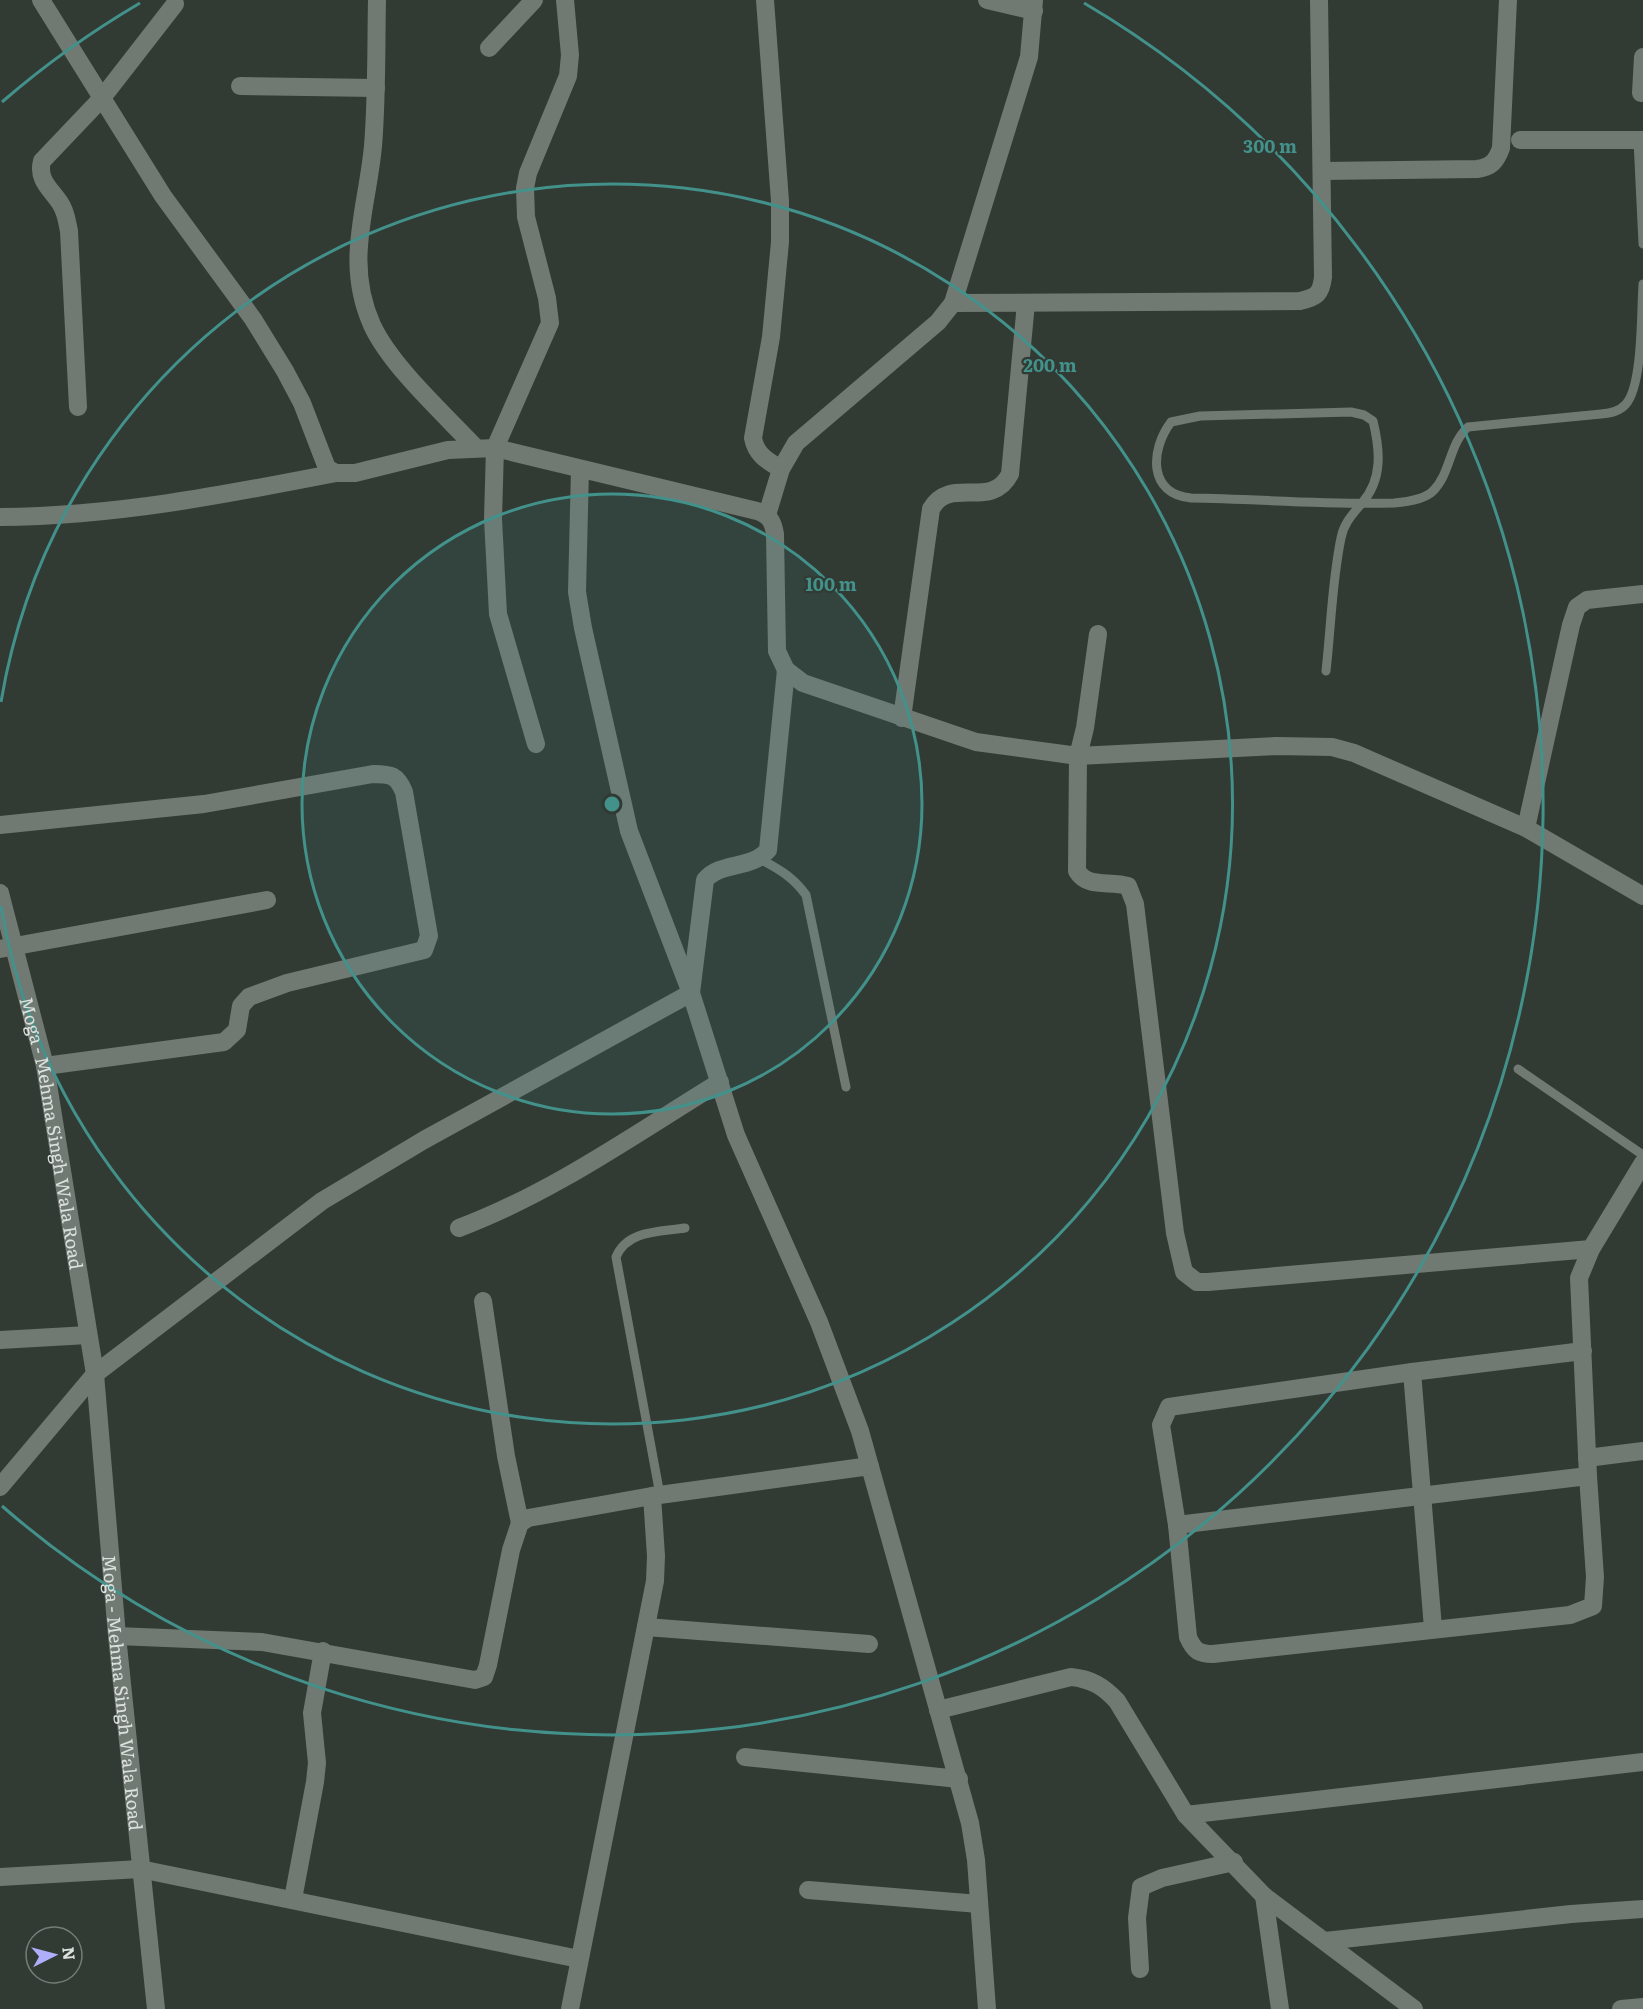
<svg xmlns="http://www.w3.org/2000/svg" width="1643" height="2009" viewBox="0 0 1643 2009" font-family="Literata,serif">
<style>
.lines{fill:none;stroke-linecap:round;stroke-linejoin:round}
.service{stroke:#717973;stroke-width:9}
.minor{stroke:#717973;stroke-width:18}
.tertiary{stroke:#717973;stroke-width:18}
.ring{fill:none;stroke:#42918a;stroke-width:3}
.labels{text-anchor:middle;dominant-baseline:central;stroke-width:4.5;stroke-linejoin:round;paint-order:stroke}
.street-label{font-size:18px;fill:#dce1dd;stroke:#323a34}
.centre{fill:#42918a;stroke:#323a34;stroke-width:3}
.ring-label{font-size:18px;text-anchor:middle;font-weight:bold;fill:#42918a;stroke:#323a34;stroke-width:4.5;stroke-linejoin:round;paint-order:stroke}
</style>
<rect width="100%" height="100%" fill="#323a34"/>
<g class="lines">
<!-- service -->
<g class="service">
<path d="M1638,140L1643,244"/>
<path d="M1326,671C1331,627 1332,581 1341,538C1344,523 1352,515 1362,503C1383,479 1380,450 1373,421L1364,415L1351,412L1200,416L1171,422C1150,450 1148,494 1191,498C1258,499 1327,505 1394,503C1406,502 1424,500 1433,491C1451,473 1449,444 1468,427L1601,414C1610,413 1619,412 1626,404C1643,384 1641,312 1643,284"/>
<path d="M760,859C779,869 793,877 806,895L846,1087"/>
<path d="M1518,1069L1643,1155"/>
<path d="M660,1495L616,1257C627,1230 659,1232 685,1228"/>
</g>
<!-- minor -->
<g class="minor">
<path d="M377,0C376,49 377,98 373,146C367,210 344,262 372,325C391,366 443,413 475,447"/>
<path d="M765,0L780,201V242L771,337L753,438C756,455 768,461 781,469"/>
<path d="M987,0L1034,11"/>
<path d="M489,48L534,0"/>
<path d="M240,86L376,88"/>
<path d="M1641,93L1643,57"/>
<path d="M1520,140H1643"/>
<path d="M1322,171L1477,169C1491,167 1496,162 1501,148L1508,0"/>
<path d="M953,303L1300,301C1317,297 1321,294 1323,277L1319,0"/>
<path d="M78,407L69,231C67,222 66,211 60,203C51,189 37,180 42,161L102,98L175,4"/>
<path d="M767,515L781,469L796,443L938,322L953,303L1029,57L1034,0"/>
<path d="M0,517C116,516 223,495 336,473"/>
<path d="M1098,634L1085,728L1078,756L1077,871C1088,889 1110,880 1128,886L1135,904L1175,1233L1184,1272L1197,1282H1208L1591,1249"/>
<path d="M786,670L768,850C751,870 721,861 705,880L691,993L736,1135L819,1322L860,1431L970,1823L976,1860L987,2009"/>
<path d="M902,718L931,509C950,475 991,511 1010,474L1026,303"/>
<path d="M536,744L498,614L493,519L495,448L550,323L547,298L526,217L525,188L528,173L568,76L570,55L565,0"/>
<path d="M0,825L204,804L373,774C391,774 397,775 404,792L429,936L424,950L287,983L249,997L241,1006L237,1030L224,1042L45,1066"/>
<path d="M1526,828L1571,625L1577,607L1587,600L1643,594"/>
<path d="M0,949L267,900"/>
<path d="M459,1228C552,1193 635,1134 720,1082"/>
<path d="M483,1301L506,1456L520,1523"/>
<path d="M0,1340L88,1335"/>
<path d="M1583,1351L1412,1372L1169,1407L1161,1425L1177,1525L1188,1637C1194,1651 1199,1654 1213,1654L1570,1615L1593,1606L1595,1577L1588,1476L1579,1278L1591,1249L1643,1163"/>
<path d="M1412,1372L1433,1628"/>
<path d="M95,1374L322,1201L424,1140L691,993L629,831L583,628L577,592L580,469"/>
<path d="M1587,1458L1643,1451"/>
<path d="M1177,1525L1588,1476"/>
<path d="M646,1627L869,1644"/>
<path d="M117,1636L262,1642L475,1680L484,1677L488,1665L511,1550L520,1523L528,1518L652,1496L870,1466"/>
<path d="M938,1710L1071,1677C1091,1679 1103,1686 1117,1701L1186,1815L1264,1896L1414,2009"/>
<path d="M745,1757L959,1779"/>
<path d="M1186,1815L1643,1762"/>
<path d="M0,1877L140,1869L579,1959"/>
<path d="M808,1890L979,1904"/>
<path d="M1264,1896L1280,2009"/>
<path d="M293,1899L315,1782L317,1763L312,1713L323,1651"/>
<path d="M1325,1941L1571,1914L1643,1909"/>
<path d="M1140,1969L1137,1918L1141,1887L1162,1878L1234,1862"/>
<path d="M570,2009L655,1581L656,1556L652,1496"/>
<path d="M1621,2009L1643,2007"/>
</g>
<!-- tertiary -->
<g class="tertiary">
<path d="M41,0L163,196L253,319L285,371L302,403L327,468L336,473H355L448,450L495,448L757,511C769,515 773,521 775,534L777,651L786,670L803,683L976,742L1078,756L1276,746L1332,747L1354,753L1526,828L1643,896"/>
<path id="s1" d="M0,893L45,1066L95,1374L0,1487"/>
<path id="s2" d="M95,1374L117,1636L156,2009"/>
</g>
</g>
<!-- distance rings -->
<circle cx="612" cy="804" r="310" fill="#42918a" fill-opacity=".12"/>
<g class="ring">
<circle cx="612" cy="804" r="310"/>
<path d="M1 702A620 620 0 1 1 1 906"/>
<path d="M2 102A930 930 0 0 1 140 3M1084 3A930 930 0 1 1 2 1506"/>
</g>
<g class="labels">
<!-- street labels -->
<g class="street-label">
<text stroke="none"><textPath href="#s1" startOffset="246">Moga - Mehma Singh Wala Road</textPath></text>
<text stroke="none"><textPath href="#s2" startOffset="320">Moga - Mehma Singh Wala Road</textPath></text>
</g>
</g>
<circle cx="612" cy="804" r="9" class="centre"/>
<g class="ring-label">
<text x="1270" y="153">300 m</text>
<text x="1050" y="372">200 m</text>
<text x="831" y="591">100 m</text>
</g>
<!-- north arrow -->
<g transform="translate(54 1955) rotate(84)"><circle r="28" fill="#323a34" stroke="#767d78" stroke-width="1.5"/>
<path d="M0-4.5L10 22L0 15L-10 22Z" fill="#afaefa"/>
<text y="-9" font-size="16" font-weight="bold" text-anchor="middle" fill="#dce1dd">N</text>
</g>
</svg>
